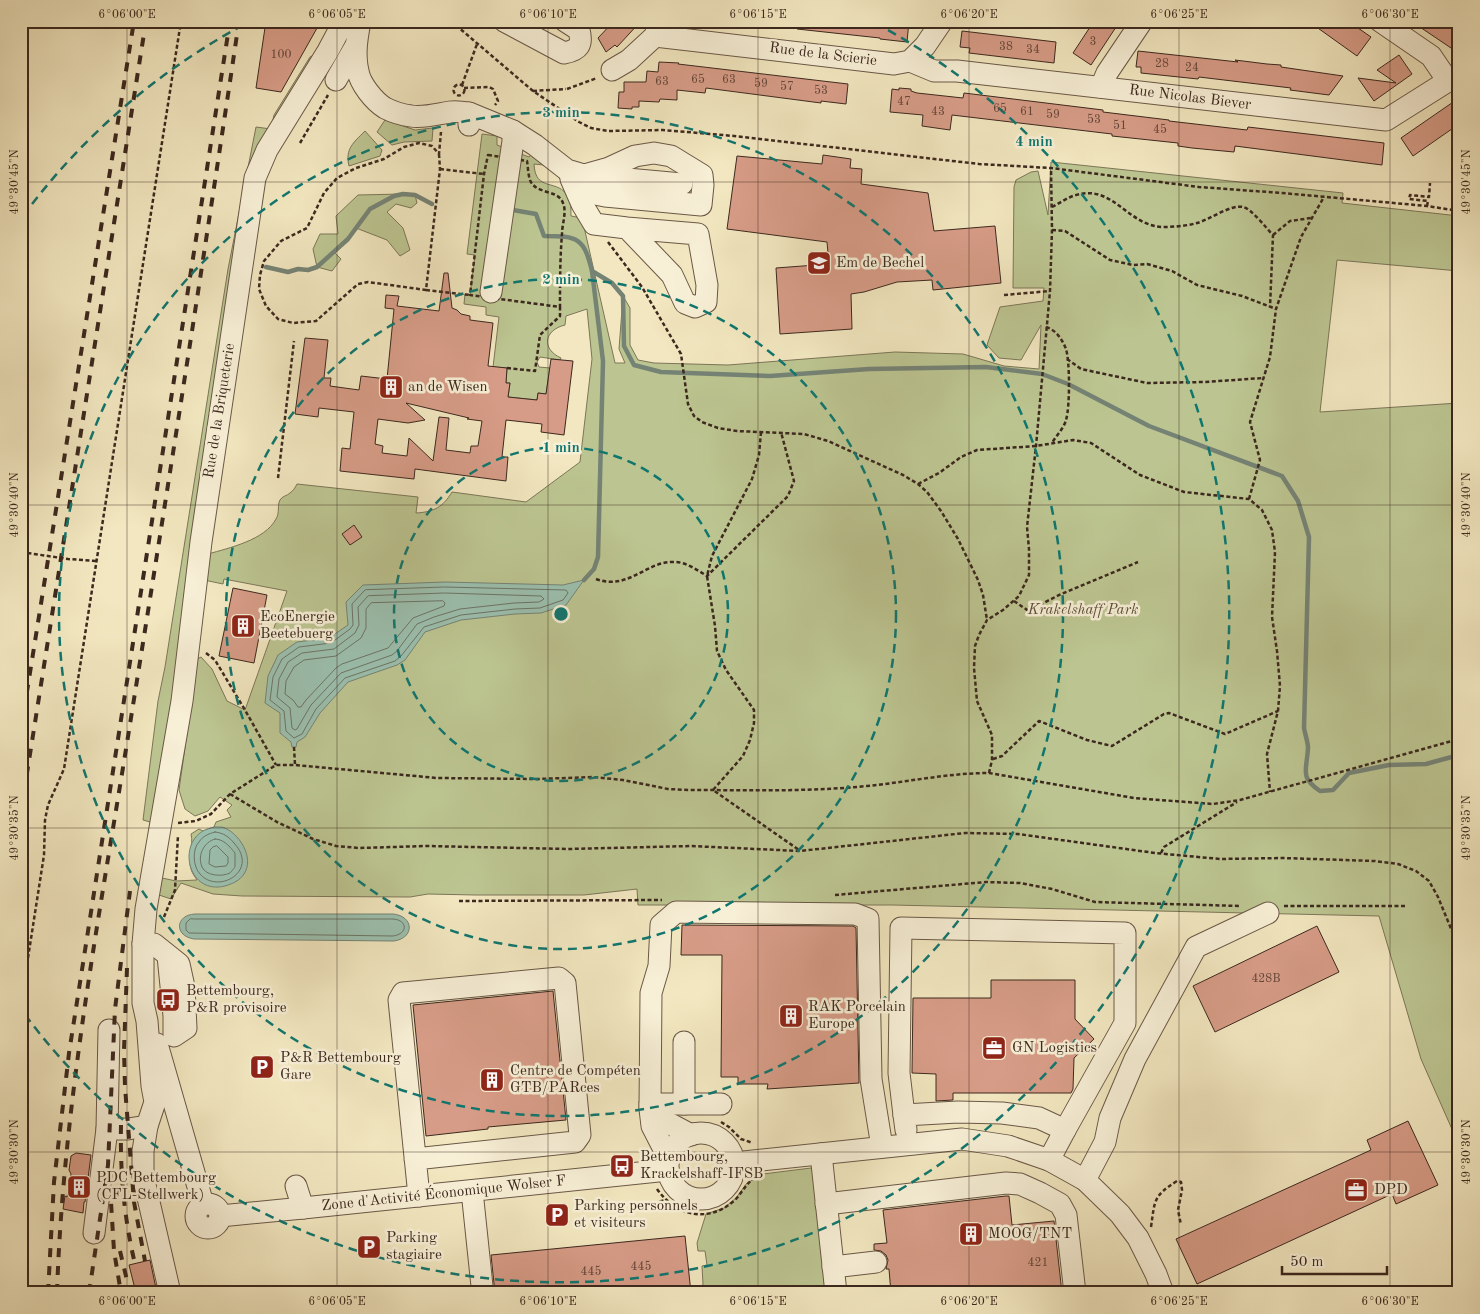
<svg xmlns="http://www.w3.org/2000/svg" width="1480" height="1314" viewBox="0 0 1480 1314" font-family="'Old Standard TT',serif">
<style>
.green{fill:#bcc591;stroke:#7c7658}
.water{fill:#9bc0af;stroke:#758375}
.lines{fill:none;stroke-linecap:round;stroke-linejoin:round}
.shore{stroke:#6c7466;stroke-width:1}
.stream{stroke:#758375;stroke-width:4.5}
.building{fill:#d79c87;stroke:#3c281e;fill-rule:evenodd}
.minor-casing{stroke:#6a5846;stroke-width:23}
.path{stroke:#3c281e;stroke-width:2.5;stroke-dasharray:4 2.5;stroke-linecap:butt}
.minor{stroke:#f7efd6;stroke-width:21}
.rail{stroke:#3c281e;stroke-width:4;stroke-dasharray:9 9;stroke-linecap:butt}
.ticks{fill:none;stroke:#3c281e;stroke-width:1;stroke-opacity:0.45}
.ring{fill:none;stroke:#0f766e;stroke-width:2.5;stroke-dasharray:9 6}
.labels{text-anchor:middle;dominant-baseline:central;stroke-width:5;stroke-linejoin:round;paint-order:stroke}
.number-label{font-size:12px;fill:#634538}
.street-label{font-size:15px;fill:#3c281e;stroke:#f7efd6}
.poi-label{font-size:15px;fill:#3c281e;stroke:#f7efd6;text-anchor:start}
.park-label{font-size:15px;font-style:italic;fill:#5c4f3b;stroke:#f7efd6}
.centre{fill:#0f766e;stroke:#f7efd6;stroke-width:2.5}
.ring-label{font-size:15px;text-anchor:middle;font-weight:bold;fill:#0f766e;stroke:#f7efd6;stroke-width:5;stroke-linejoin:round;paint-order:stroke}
.neatline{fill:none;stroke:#3c281e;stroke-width:2}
.ticks-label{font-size:12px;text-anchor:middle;fill:#3c281e}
</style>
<rect width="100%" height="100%" fill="#f2e7c0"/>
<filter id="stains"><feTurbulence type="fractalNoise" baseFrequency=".004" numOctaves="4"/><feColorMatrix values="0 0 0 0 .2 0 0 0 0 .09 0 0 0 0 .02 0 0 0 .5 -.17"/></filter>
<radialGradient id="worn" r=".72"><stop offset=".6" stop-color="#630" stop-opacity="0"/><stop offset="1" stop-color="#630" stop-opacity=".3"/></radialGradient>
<!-- green -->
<g class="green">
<path d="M312,56H314L271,129L158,817L150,822L143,820L158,701L165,667L228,269L256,127L271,129L274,115L310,57Z"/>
<path d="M385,120L415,130L433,128L432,141L404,142L392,145L377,132Z"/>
<path d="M365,131L382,150L380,156L349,166C345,149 353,143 365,131Z"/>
<path d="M482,134L497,136V145L529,157L534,150L544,165L534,164C535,193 559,178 568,197C571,203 571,210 571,216L582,218L615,363H625L619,349L623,296L630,308V345L638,360L654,363L728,365L895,352L963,354L1004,366L1039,369L1041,325L1021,360L999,358L987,345L1000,307L1043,301L1044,288H1013L1014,187L1016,180L1031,172L1038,171L1048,215L1051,162L1343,193L1342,203L1459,216V271L1337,260L1320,412L1459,403V1145L1421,1059L1379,916L892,905H638L637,889L584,895H475L428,894L410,897L242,896L213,894L181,883L171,899L156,894L162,878L176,881L197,880C195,877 192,873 191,869C187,857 194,846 191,834L199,829L203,831L214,827L216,822L231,817L227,810L232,805L220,797L208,811L195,816L185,809L179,790L196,669L195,660L201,657L212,669L227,701L245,710L287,591L224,579L223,584L204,580L208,554C229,548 265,540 276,519C280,513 277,505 280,500C282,496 287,496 290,493C293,491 295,488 297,484L418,497L416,513C434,512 443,507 452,492L526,502L580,462L592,359L587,309L566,316L565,325C544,330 541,349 561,358L560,360L540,357L537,362L539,367L550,368L546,394L538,393L537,400L508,397L510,383H506L507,368L493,367L499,317L486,315V307L464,304L465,294L470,295L475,255L467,254Z"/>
<path d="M403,194L415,195L417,203L411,208L396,204L387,212L403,228L410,250L400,256L387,240L356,228L348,239L334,252L341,259L332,271L317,267L313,249L320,234H338L336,216L358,195Z"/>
<path d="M811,1168L815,1172L829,1293H700L703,1284L702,1266L707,1265L705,1251H698L697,1243L706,1214L724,1208L736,1198L747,1183L763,1174Z"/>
</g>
<!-- water -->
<g class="water">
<path d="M584,580L566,605L541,613L515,614L461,620L425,632L405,660L397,665L348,682L320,713L305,737L297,742L296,747H292L291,742L280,733V713L265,703L268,676L278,655L297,642L329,638L348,625L346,602L363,585L445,582L563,585Z"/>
<path d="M214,827C217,827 219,827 222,827C239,832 255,858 244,874C239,881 234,883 225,886C189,895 177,846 203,831C206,829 211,828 214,827Z"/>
<path d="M195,914H393C414,916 415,938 394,941L194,939C174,936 175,915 195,914Z"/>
</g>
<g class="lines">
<!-- shore -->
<g class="shore">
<path d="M445,587L566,590L568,593L563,600L540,608L515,609L461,615L424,627L401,656L395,661L345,678L316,709L302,734L294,738L286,731L284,711L270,700L273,677L282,659L299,647L331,643L350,629L353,625L352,604L365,590Z"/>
<path d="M445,593L541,596L544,599L539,602L514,603L460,609L434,617L417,624L397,651L392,655L341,673L311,705L297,729L295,730L292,728L290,708L277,697L279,679L288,662L302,653L334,649L355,633L359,625L358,607L368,596Z"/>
<path d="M443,601L445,603L444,606L413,618L388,648L342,664L336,668L306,700L301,707H298L293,700L285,694L286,681L294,667L304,660L336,656L361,638L366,628V609L371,603Z"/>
<path d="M215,832C224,833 229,837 234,843C260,871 218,895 200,874C193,867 192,849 199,842C203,836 208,834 215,832Z"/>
<path d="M215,839C224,839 230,847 235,853V867C235,867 231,872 230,873C222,877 206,876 202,867C197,855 204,842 215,839Z"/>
<path d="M217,846L228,857V863L226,866L215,867L209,864L210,850L213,847Z"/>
<path d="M195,919H393C408,920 408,934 393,936L189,933L186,930V923L190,919Z"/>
</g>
<!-- stream -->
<g class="stream">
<path d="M513,210L536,214L544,236C578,236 584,238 592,271L612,283L623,296L624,346L634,365L661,372L770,376L869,369L986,367L1042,374L1068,384L1149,426L1282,476L1298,501L1309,537L1304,728C1305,734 1308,742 1308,748C1307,770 1299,777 1320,791L1333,790L1349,773L1389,765L1426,764L1459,755"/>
<path d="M266,267L288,272L298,269L308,270L317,267L348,239L370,209L394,196L403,194L415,195L432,204"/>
<path d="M584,580L594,569L598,557L603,361L592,271"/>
</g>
</g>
<!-- building -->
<g class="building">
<path d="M266,21H321L281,92L256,88Z"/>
<path d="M614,21H641L617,47L615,45L606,52L598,38Z"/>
<path d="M797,21H909L907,42L880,39V38L797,29Z"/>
<path d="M1094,21H1120L1091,65L1073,53Z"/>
<path d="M1308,21H1348L1371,37L1357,56Z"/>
<path d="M1411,21H1451L1459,27V36L1451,48Z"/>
<path d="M962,31L1056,42L1054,63L969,53L970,48L960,47Z"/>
<path d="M1138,51L1238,62L1235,60L1267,64L1281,65V67L1343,76L1329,95L1290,90L1291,88L1199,77L1198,79L1141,73V67H1136Z"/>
<path d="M1399,55L1412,74L1374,101L1358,78L1396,83L1377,70Z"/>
<path d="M659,62L679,63L678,64L848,84L846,104L821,101V103L706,88L705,93L677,90V100L660,99L659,102L639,101V107H632V109L618,108L619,92H624V82H646L647,71L658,72Z"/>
<path d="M899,88L911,89V91L917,93L963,98L964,93L1103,110V112L1169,120V121L1247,130L1248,127L1384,143L1382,165L1235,146L1234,152L1192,148L1178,146V143L1112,136V134L952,115L950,130L922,126L923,115L890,112L892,89L899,90Z"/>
<path d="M1459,98V124L1413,156L1401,138Z"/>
<path d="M823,155L851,159L850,168L862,169L861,184L928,193L934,231L995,226L1001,283L933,290L932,280L897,282L864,292L851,294L852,329L780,334L776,268L829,264L827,242L727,229L737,156L822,164Z"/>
<path d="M444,273H448L452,308L457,310L461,314L470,316V320L493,323L488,366L507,368L506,383H510L508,397L537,400L538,393L546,394L551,359L573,361L564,435L541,432L542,424L506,420L502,457H508L506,481L415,469L414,479L340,471L342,448L350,449L354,412L319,408L318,417L295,414L305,338L328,340L324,378H331L330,386L359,390L361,376L387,379L394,309L385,308L386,295L399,296L397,306L439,311ZM406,403L469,418L467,419L482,421L478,446H471L470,453L446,450L449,418L439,417L433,461L409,438L407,456L382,453L383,446L375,444L378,419L408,423L425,420Z"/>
<path d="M354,525L362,537L350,545L342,534Z"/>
<path d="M233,588L267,595L254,663L219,656Z"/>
<path d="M682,925L853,926L856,928L859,1083L767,1089L768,1084H738V1077H721L722,955H681Z"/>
<path d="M1317,926L1339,972L1215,1032L1193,986Z"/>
<path d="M991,980H1075V1019L1094,1039L1074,1058L1073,1089L1071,1093H953V1100L936,1101V1074L912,1073L913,998H991Z"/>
<path d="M553,991L566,1120L488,1127V1129L426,1136L413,1005Z"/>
<path d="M1408,1121L1438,1185L1396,1204L1392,1194L1197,1284L1176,1239L1371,1150L1367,1140Z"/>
<path d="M76,1153L91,1155L85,1202H84L83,1213L63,1209L65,1196L67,1197L71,1174L69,1170L71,1156Z"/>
<path d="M1006,1196H1009L1012,1225L1054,1221L1062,1293H891L889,1269H886L888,1260L886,1255L881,1251L874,1250V1244L887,1243L883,1210Z"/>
<path d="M685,1236L691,1293H495L491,1255Z"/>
<path d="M150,1260L157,1293H136L129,1265Z"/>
</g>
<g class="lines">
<defs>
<g id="minor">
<path d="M360,21C357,38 354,54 358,71C360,84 374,101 385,108C393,112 403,115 411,116C424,118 437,114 450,112C456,111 463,112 469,113V125"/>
<path d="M504,21L564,53C579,50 583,45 579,30L565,21"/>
<path d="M1380,21L1431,56L1448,81"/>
<path d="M655,36L894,64L910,61L925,46L942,21"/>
<path d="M910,61L934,71H957L1386,120L1459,74"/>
<path d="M612,70L629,60L655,36L659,21"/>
<path d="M336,80L355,47"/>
<path d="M1101,87L1107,73L1142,21"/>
<path d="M469,113L513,131L535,145L567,170L578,183L590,193L605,196L701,205L703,185L702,175L671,156L654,153L635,156L609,168L584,175L567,170"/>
<path d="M594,176L682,184"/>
<path d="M571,179L582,204L594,224L627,228L698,234L707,285L706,302L695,307L685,303L672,275L627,228"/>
<path d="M491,292L513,141V131"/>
<path d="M143,944H154L179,964L184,987L186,1028L174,1036V1016L168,956"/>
<path d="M157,1044L203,1204"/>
<path d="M650,1104H721"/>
<path d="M684,1104V1042"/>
<path d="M650,1109L661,1119L691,1135"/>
<path d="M904,1115L899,1073L901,928L1125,933V1023L1065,1130"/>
<path d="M147,1126L143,1151V1176L170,1293"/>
<path d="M107,1129H128L147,1126L155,1102L152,1086L147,1021L143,1003V944L146,909L182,701L201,542L255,178L267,150L328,51L344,21"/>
<path d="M906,1130L904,1115L958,1112L1002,1113L1039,1118L1065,1130L1049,1160"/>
<circle cx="701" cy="1166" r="33"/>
<path d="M821,1154L836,1293"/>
<path d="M415,1159L575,1142L580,1135L565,983L559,978L403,993L399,1000L419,1196"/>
<path d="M669,1159L652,1126L650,1109L651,993L659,966L661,925L676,912L855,914L868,919L871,1079L882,1147"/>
<path d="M734,1163L962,1139L1008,1146L1049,1160L1085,1180L1120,1214L1138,1238L1156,1274L1163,1293"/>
<path d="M1085,1180L1105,1142L1110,1118L1135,1059L1196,947L1268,913"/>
<path d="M296,1186L303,1208"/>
<path d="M472,1191L482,1286"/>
<circle cx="208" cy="1216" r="12"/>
<path d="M826,1204L1006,1183L1020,1184L1040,1193L1060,1204L1066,1215L1075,1293"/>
<path d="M220,1216L303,1208L668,1170"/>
<path d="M94,1233L107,1129L109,1030"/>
<path d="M833,1267L876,1262"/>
</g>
</defs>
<!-- minor casing -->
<use href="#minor" class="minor-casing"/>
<!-- path -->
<g class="path">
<path d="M451,21L533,91L579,122L591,128L608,131L663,130L734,136L979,164L1051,168L1199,187L1282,193L1427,206L1459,211"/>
<circle cx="459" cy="90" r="5.5"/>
<path d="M462,85L477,44"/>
<path d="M464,88L489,87L493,89L498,101L495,105"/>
<path d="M567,89L597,78"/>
<path d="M533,91L566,89"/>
<path d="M300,143L328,95"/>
<path d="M439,154L440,169L426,290L368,282L358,284L316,321L293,323L278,319L266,306L259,289L260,275L264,261L281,241L307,228L324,193L337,178L356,168L384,159L404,147L419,143L432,146L439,154L441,132"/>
<path d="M488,155L527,161C528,167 528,174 530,180C536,195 558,189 563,203C567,212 562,224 562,234C560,258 560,282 560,307L470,295L484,174Z"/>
<path d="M440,169L484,174"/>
<path d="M1427,206L1428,201L1409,199L1410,195L1429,197L1430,183"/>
<path d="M1052,207C1060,203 1068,197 1076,195C1113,184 1127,225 1162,227C1174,227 1186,226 1197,223C1209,220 1231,204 1243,207C1252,209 1266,228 1273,235L1270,307"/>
<path d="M1052,230L1065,231L1110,260L1133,265L1147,264L1172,271L1197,285L1242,296L1276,309"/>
<path d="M1273,235L1290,221L1311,218"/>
<path d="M608,242L642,287L681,354L688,404L694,416L702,422L718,428L737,431L804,434L828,441L903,475L918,484L927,492L941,511L958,539L978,580L983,595L987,620"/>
<path d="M426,290L470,295"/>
<path d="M1004,295L1050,291"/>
<path d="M1046,327C1056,330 1062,339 1066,349C1070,362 1070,407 1066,420C1064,428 1056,436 1052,443"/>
<path d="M1067,359L1081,369L1147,383L1205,382L1263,378"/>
<path d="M507,368L535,371L540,335L560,316V307"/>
<path d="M761,432L759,455L752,479L712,556L707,576L715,626L717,651L726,670L754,710V723L750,740L743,756L713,790L799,850"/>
<path d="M278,478L294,341"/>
<path d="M918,484L939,473L961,457L977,450L1036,446L1073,440L1091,443L1140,475L1184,492L1249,499L1262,510L1272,530L1275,552L1272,617L1277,651L1280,686L1278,711L1267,754L1270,792"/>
<path d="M1249,499L1260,460L1250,422L1270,357L1276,309L1301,237L1324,197"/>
<path d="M21,552L68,559L97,561"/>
<path d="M596,579C629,591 647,560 675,562C686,562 697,570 707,576L788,496L794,481L781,432"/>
<path d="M1014,601L1033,614"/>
<path d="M1028,611L1059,595L1138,562"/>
<path d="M206,653L215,660L245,710L276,765"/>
<path d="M294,747L295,765"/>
<path d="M993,759L1002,756L1039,721L1087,740L1112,746L1164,714L1169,713L1225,734L1278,711"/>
<path d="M989,773L992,760V735L977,701L974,668L975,646L979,635L987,620L1003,610L1019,596L1029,575V549L1027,527L1036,446L1050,291L1052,230L1051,168"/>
<path d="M230,794L277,822L313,839L336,846L359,848L427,846L568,849L691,846L800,851L965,833L1018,834L1155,853L1220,859L1283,858L1375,861L1398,864L1416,871L1429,881L1438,897L1459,948"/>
<path d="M178,823L196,821L211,814L230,794L276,765H295L437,778L538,779L593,777L623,780L668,789L688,790C748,790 807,792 867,786C908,782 948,773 989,773L1134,798L1213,804L1240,800L1459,739"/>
<path d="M1161,853L1164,847L1237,802"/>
<path d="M835,895L986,882L1020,883L1052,889L1095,902L1241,906"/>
<path d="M459,901L662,900"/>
<path d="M1284,906H1405"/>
<path d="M164,917L175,890L178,835"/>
<path d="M21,1003L44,855L45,820L48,805L64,769L181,21"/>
<path d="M721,1122L729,1127L741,1139L753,1143"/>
<path d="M657,1189C676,1216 708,1224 735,1200C742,1193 745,1185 753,1179"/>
<path d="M641,1207L665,1200"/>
<path d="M1151,1227C1155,1200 1153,1196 1177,1181L1181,1182L1182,1190L1178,1210L1181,1225"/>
</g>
<!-- minor -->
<use href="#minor" class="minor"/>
<!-- rail -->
<g class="rail">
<path d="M21,729L134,21"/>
<path d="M21,811L146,21"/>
<path d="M127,968L124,1050L125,1087L134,1202L145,1261"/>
<path d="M121,1125C120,1172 124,1218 135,1264"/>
<path d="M110,1186L114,1251L121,1293"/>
<path d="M120,1251L130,1293"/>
<path d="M48,1293L54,1182L69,1053L230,21"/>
<path d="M57,1293C63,1110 97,929 126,749C165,506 203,264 239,21"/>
<path d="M89,1293L108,1165L115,1009L130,891"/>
</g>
</g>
<!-- ticks -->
<path class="ticks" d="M127,21V1293M337,21V1293M548,21V1293M758,21V1293M969,21V1293M1179,21V1293M1390,21V1293M21,182H1459M21,505H1459M21,828H1459M21,1152H1459"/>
<!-- distance rings -->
<g class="ring">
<circle cx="561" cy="614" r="167"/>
<circle cx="561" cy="614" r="335"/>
<circle cx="561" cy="614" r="502"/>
<path d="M23 216A669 669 0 0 1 247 23M875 23A669 669 0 1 1 23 1012"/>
</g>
<!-- icons -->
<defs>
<symbol id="school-square" viewBox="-11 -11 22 22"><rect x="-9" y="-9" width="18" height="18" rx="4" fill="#8f2418" stroke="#f7efd6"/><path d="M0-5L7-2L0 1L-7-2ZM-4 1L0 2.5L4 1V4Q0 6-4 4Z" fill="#fff"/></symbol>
<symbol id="building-square" viewBox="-11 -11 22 22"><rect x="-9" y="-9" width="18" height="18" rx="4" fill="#8f2418" stroke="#f7efd6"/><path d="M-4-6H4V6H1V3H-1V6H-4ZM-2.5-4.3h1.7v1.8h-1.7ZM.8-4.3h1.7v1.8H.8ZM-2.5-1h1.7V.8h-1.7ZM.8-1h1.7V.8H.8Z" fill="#fff"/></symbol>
<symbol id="bus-square" viewBox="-11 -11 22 22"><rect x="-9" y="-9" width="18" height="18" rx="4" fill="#8f2418" stroke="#f7efd6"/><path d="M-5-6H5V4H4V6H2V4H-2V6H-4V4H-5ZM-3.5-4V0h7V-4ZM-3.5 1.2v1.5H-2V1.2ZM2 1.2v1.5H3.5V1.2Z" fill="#fff"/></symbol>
<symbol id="office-square" viewBox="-11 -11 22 22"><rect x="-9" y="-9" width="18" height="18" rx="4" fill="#8f2418" stroke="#f7efd6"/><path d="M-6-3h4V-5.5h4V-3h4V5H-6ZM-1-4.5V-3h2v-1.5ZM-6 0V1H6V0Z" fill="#fff"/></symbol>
<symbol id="parking-square" viewBox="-11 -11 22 22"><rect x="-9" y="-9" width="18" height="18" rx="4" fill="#8f2418" stroke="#f7efd6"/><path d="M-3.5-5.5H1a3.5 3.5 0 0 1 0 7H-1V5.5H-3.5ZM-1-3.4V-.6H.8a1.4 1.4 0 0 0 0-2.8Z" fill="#fff"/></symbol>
</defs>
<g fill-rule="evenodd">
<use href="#school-square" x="805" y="249" width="28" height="28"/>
<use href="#building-square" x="377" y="373" width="28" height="28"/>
<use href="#building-square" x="229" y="612" width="28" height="28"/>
<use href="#bus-square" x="154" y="986" width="28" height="28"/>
<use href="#building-square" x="777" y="1002" width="28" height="28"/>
<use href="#office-square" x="980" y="1034" width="28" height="28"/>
<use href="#parking-square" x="248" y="1053" width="28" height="28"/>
<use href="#building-square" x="478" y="1066" width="28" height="28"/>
<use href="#bus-square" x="608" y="1152" width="28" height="28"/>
<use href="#building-square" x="65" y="1173" width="28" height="28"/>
<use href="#office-square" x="1342" y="1176" width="28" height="28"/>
<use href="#parking-square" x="543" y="1201" width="28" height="28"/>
<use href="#building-square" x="957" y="1220" width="28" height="28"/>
<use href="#parking-square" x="355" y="1233" width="28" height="28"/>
</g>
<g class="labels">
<!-- number labels -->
<g class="number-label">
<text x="1093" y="42">3</text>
<text x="1006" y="47">38</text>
<text x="1033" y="50">34</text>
<text x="281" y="55">100</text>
<text x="1162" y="64">28</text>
<text x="1192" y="68">24</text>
<text x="698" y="80">65</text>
<text x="729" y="80">63</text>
<text x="662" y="82">63</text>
<text x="761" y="84">59</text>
<text x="787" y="87">57</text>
<text x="821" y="91">53</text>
<text x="904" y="102">47</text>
<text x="1000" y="109">65</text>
<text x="938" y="112">43</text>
<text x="1027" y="112">61</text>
<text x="1053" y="115">59</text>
<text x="1094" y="120">53</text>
<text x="1120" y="126">51</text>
<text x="1160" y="130">45</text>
<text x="1266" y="979">428B</text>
<text x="1038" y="1263">421</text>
<text x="641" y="1267">445</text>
<text x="591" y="1272">445</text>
</g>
<!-- street labels -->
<g class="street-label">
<text transform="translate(823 55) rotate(7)">Rue de la Scierie</text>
<text transform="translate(1190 98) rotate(7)">Rue Nicolas Biever</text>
<text transform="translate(220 411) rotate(-81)">Rue de la Briqueterie</text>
<text transform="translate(444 1194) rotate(-6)">Zone d'Activité Économique Wolser F</text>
</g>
<!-- poi labels -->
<g class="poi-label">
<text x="836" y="263">Em de Bechel</text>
<text x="408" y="387">an de Wisen</text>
<text x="260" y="617">EcoEnergie<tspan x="260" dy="17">Beetebuerg</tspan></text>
<text x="186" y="991">Bettembourg,<tspan x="186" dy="17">P&amp;R provisoire</tspan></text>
<text x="808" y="1007">RAK Porcelain<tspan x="808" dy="17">Europe</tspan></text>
<text x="1012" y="1048">GN Logistics</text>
<text x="280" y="1058">P&amp;R Bettembourg<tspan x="280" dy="17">Gare</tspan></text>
<text x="510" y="1071">Centre de Compéten<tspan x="510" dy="17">GTB/PARces</tspan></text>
<text x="640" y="1157">Bettembourg,<tspan x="640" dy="17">Krackelshaff-IFSB</tspan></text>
<text x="96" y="1178">PDC Bettembourg<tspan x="96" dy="17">(CFL-Stellwerk)</tspan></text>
<text x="1374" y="1190">DPD</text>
<text x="574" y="1206">Parking personnels<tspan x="574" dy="17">et visiteurs</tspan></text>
<text x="988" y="1234">MOOG/TNT</text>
<text x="386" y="1238">Parking<tspan x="386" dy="17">stagiaire</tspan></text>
</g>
<!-- park labels -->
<g class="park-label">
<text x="1083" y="610">Krakelshaff Park</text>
</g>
</g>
<circle cx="561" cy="614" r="8" class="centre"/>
<g class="ring-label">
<text x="561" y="117">3 min</text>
<text x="1034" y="146">4 min</text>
<text x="561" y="284">2 min</text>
<text x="561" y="452">1 min</text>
</g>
<!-- margin -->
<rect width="1480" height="1314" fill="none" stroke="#f2e7c0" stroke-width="55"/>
<!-- scale -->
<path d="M1282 1266v8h105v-8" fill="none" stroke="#3c281e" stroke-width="2.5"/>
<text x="1290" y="1266" font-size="15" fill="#3c281e" stroke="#f7efd6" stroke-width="4" paint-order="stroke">50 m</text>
<rect x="28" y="28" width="1424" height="1258" class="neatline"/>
<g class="ticks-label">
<text x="127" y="18">6°06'00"E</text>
<text x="337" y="18">6°06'05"E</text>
<text x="548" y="18">6°06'10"E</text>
<text x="758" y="18">6°06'15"E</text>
<text x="969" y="18">6°06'20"E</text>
<text x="1179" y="18">6°06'25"E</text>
<text x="1390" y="18">6°06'30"E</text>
<text transform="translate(14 182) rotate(-90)" y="4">49°30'45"N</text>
<text transform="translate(1466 182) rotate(-90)" y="4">49°30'45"N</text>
<text transform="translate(14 505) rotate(-90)" y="4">49°30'40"N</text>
<text transform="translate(1466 505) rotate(-90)" y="4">49°30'40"N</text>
<text transform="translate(14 828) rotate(-90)" y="4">49°30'35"N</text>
<text transform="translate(1466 828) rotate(-90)" y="4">49°30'35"N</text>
<text transform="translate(14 1152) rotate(-90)" y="4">49°30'30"N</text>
<text transform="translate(1466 1152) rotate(-90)" y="4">49°30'30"N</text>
<text x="127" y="1305">6°06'00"E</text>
<text x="337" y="1305">6°06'05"E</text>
<text x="548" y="1305">6°06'10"E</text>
<text x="758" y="1305">6°06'15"E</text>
<text x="969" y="1305">6°06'20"E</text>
<text x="1179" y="1305">6°06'25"E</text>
<text x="1390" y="1305">6°06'30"E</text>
</g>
<rect width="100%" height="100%" filter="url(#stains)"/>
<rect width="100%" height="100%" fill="url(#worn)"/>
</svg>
